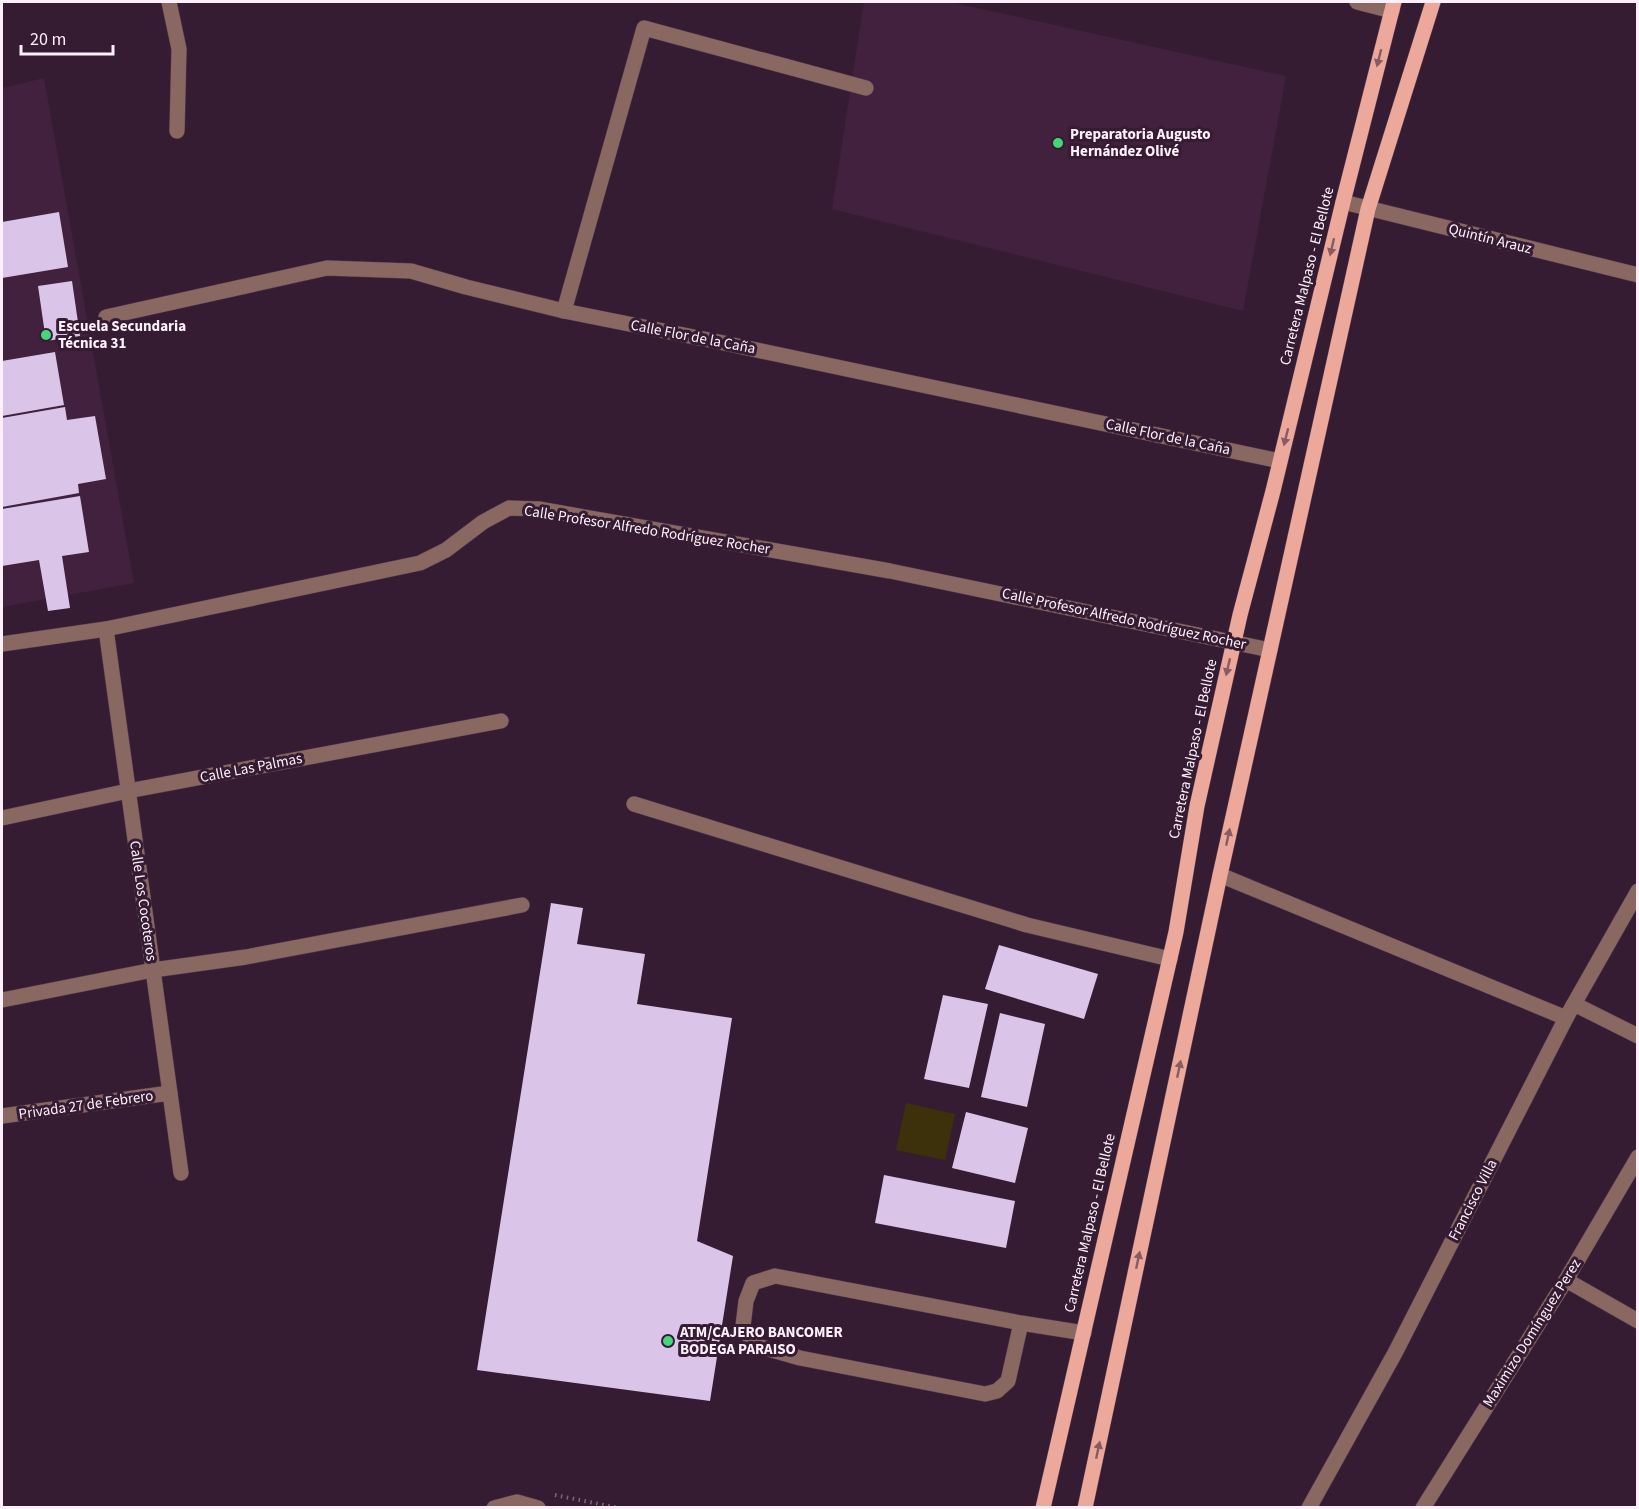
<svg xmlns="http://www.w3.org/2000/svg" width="1639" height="1509" viewBox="0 0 1639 1509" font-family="'Source Sans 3',sans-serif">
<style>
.built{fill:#41213d}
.green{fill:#3c310b}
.building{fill:#dac5e9}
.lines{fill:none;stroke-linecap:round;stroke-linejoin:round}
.minor-casing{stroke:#523a4e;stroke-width:16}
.major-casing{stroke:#523a4e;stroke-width:16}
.path{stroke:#7e687a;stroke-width:4;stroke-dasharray:1.5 4.5;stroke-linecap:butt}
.minor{stroke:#896861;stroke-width:15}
.major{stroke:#eca89b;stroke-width:15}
.oneway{fill:#885b61}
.poi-dot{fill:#44d77a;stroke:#361c32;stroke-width:2}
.labels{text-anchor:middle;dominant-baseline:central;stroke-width:6;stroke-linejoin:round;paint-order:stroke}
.poi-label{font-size:15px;font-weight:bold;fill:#fef0fb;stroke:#361c32;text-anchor:start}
.street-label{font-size:15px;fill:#fef0fb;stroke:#361c32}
</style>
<rect width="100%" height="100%" fill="#361c32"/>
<!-- built -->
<g class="built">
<path d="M864,2H950L1286,76L1243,311L832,209Z"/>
<path d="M44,78L134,583L2,607V88Z"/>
</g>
<!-- green -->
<path class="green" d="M906,1103L955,1114L945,1160L896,1150Z"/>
<!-- building -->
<g class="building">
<path d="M59,212L68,267L2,278V222Z"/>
<path d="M72,281L80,336L46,341L38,286Z"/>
<path d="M55,352L64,405L2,416V361Z"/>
<path d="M65,407L67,420L95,416L106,479L78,484L79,493L2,507V418Z"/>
<path d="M80,496L89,552L62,556L70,608L48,611L39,560L2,566V509Z"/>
<path d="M551,903L583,908L577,944L645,954L637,1004L732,1018L697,1241L733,1256L710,1401L477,1370Z"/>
<path d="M999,945L1098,974L1084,1019L985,989Z"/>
<path d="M943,995L988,1004L969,1088L924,1079Z"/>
<path d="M1000,1013L1045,1024L1027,1107L981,1097Z"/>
<path d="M966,1112L1028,1128L1015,1183L952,1168Z"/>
<path d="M884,1175L1015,1201L1006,1248L875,1223Z"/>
</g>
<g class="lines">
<defs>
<g id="minor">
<path d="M169,2L179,49L177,131"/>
<path d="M1357,2L1392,11"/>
<path d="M1343,202L1638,275"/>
<path d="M564,311L644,28L866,88"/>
<path d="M106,317L327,268L411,271L466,287L564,311L719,342L1280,461"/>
<path d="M106,629L181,1173"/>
<path d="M2,644L106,629L420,563L446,550L483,522L509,508L539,509L890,571L1270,650"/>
<path d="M634,804L1027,925L1170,959"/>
<path d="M2,818L128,791L501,721"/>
<path d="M1220,875L1566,1018"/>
<path d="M2,1000L153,970L246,957L522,905"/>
<path d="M1574,1004L1638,1036"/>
<path d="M2,1116L170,1093"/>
<path d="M1566,1280L1638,1321"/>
<path d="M1021,1323L1008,1381L997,1391L985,1394L800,1358L754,1345L743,1326L746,1301L753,1283L775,1276L1021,1323L1084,1333"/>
<path d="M494,1508L517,1502L538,1508"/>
<path d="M1309,1508L1395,1353L1566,1018L1638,891"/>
<path d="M1423,1508L1566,1280L1638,1157"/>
</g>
<g id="major">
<path d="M1043,1508L1176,932L1197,806L1240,615L1273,491L1343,202L1394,2"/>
<path d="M1085,1508L1220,875L1368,209L1433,2"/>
</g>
</defs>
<!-- minor casing -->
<use href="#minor" class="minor-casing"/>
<!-- major casing -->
<use href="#major" class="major-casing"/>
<!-- path -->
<path class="path" d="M555,1495L619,1508"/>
<!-- minor -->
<use href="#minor" class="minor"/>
<!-- major -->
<use href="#major" class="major"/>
</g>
<!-- one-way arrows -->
<defs><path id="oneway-solid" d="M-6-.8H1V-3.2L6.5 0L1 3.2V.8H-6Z" transform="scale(1.5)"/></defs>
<g class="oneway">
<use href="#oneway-solid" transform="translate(1379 58) rotate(104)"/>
<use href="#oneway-solid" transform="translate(1332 247) rotate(103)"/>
<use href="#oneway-solid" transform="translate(1286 437) rotate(104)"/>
<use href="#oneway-solid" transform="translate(1228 667) rotate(103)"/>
<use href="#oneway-solid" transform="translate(1228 837) rotate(-78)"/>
<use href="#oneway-solid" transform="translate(1179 1069) rotate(-78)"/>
<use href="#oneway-solid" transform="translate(1138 1260) rotate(-78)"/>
<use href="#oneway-solid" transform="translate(1098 1450) rotate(-78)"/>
</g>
<!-- markers -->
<g class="poi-dot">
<circle cx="1058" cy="143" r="6"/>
<circle cx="46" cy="335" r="6"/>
<circle cx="668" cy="1341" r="6"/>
</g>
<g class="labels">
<!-- poi labels -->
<g class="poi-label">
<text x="1070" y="134">Preparatoria Augusto<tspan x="1070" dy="17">Hernández Olivé</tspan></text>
<text x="58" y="326">Escuela Secundaria<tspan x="58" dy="17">Técnica 31</tspan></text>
<text x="680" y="1332">ATM/CAJERO BANCOMER<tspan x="680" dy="17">BODEGA PARAISO</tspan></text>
</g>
<!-- street labels -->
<g class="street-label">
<text transform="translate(1490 239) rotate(14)">Quintín Arauz</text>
<text transform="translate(1307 276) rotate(-76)">Carretera Malpaso - El Bellote</text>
<text transform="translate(693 337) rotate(11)">Calle Flor de la Caña</text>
<text transform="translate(1168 437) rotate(12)">Calle Flor de la Caña</text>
<text transform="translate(647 530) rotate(9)">Calle Profesor Alfredo Rodríguez Rocher</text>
<text transform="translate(1124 619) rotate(12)">Calle Profesor Alfredo Rodríguez Rocher</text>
<text transform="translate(1193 749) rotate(-78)">Carretera Malpaso - El Bellote</text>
<text transform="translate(251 768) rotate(-11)">Calle Las Palmas</text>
<text transform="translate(143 901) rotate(82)">Calle Los Cocoteros</text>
<text transform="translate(86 1105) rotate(-8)">Privada 27 de Febrero</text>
<text transform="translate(1473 1200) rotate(-63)">Francisco Villa</text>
<text transform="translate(1090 1223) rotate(-77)">Carretera Malpaso - El Bellote</text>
<text transform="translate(1532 1333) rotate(-58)">Maximizo Domínguez Perez</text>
</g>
</g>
<!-- border -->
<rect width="1639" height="1509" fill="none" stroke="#fef0fb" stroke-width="6"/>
<!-- scale -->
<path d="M21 45v9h92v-9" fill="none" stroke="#fef0fb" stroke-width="3"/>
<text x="30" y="45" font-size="18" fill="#fef0fb" stroke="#361c32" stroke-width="4.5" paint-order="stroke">20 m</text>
</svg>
